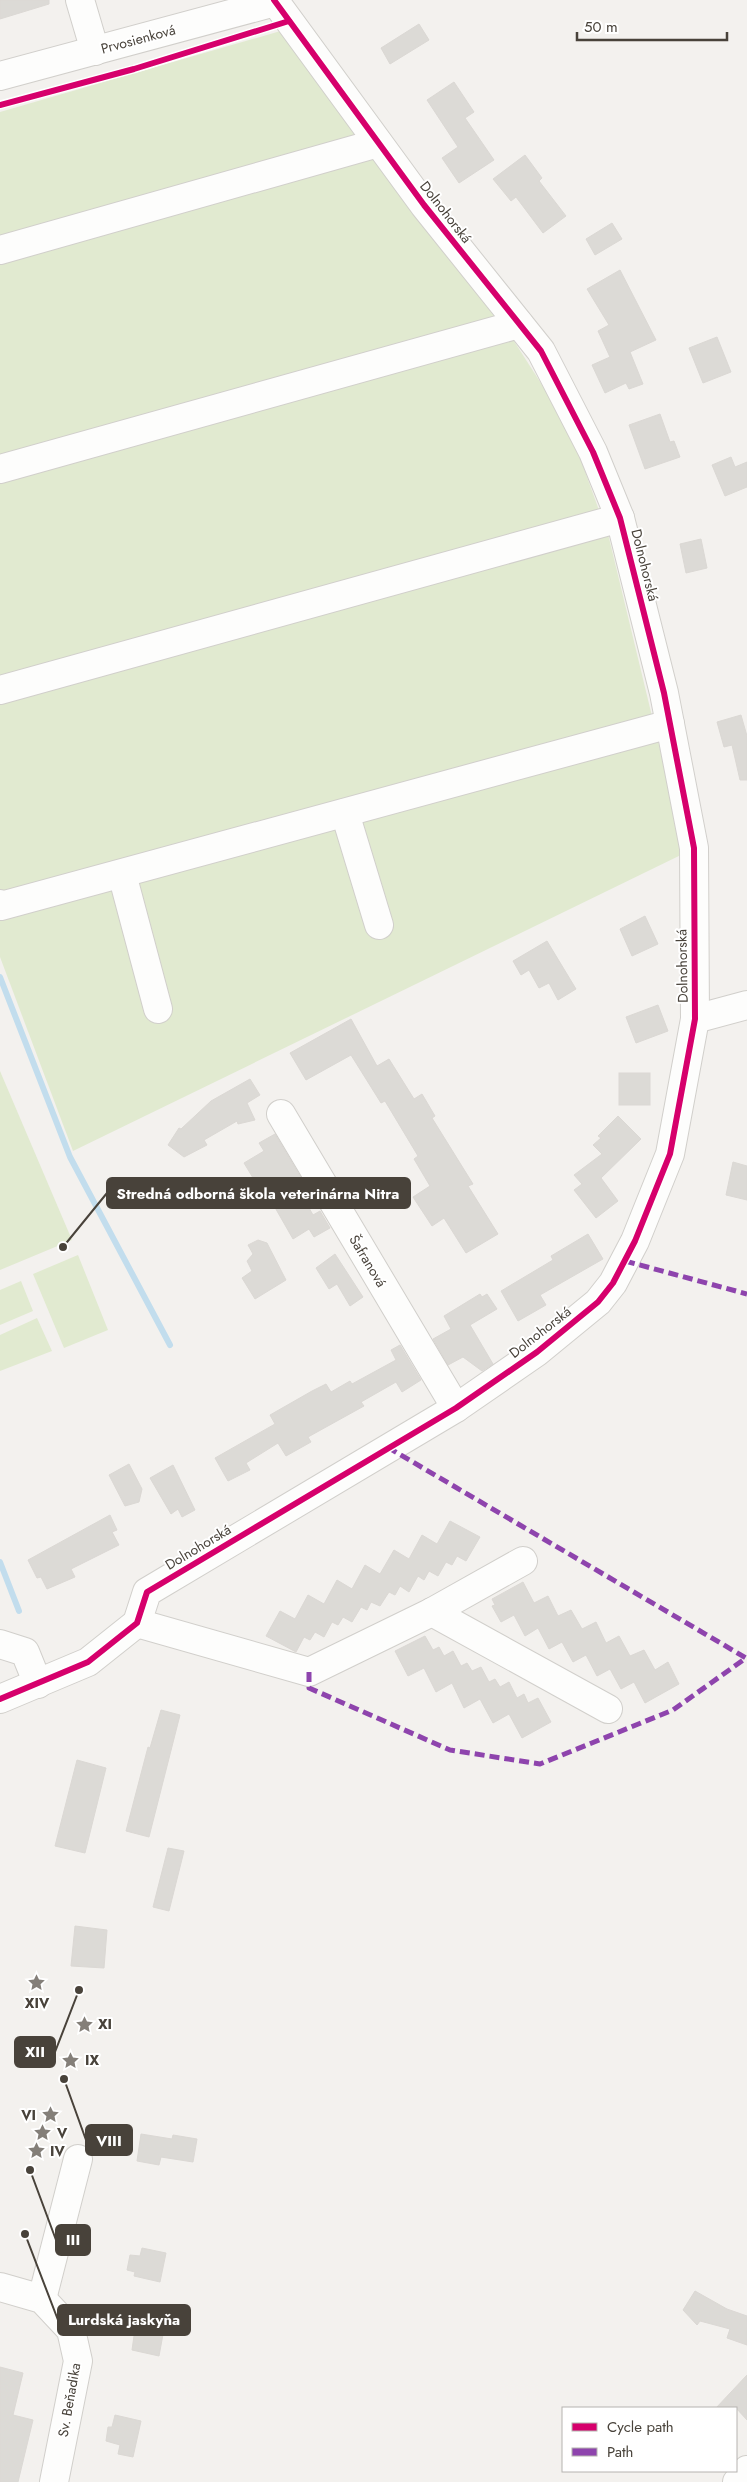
<svg xmlns="http://www.w3.org/2000/svg" width="747" height="2482" viewBox="0 0 747 2482" font-family="Jost,sans-serif">
<style>
.green{fill:#e1ead0}
.lines{fill:none;stroke-linecap:round;stroke-linejoin:round}
.stream{stroke:#c2dded;stroke-width:6}
.building{fill:#dcdad6;stroke:#dbd8d4}
.minor-casing{stroke:#d1cfcb;stroke-width:30}
.minor{stroke:#fdfdfc;stroke-width:28}
.quiet{stroke:#8e44ad;stroke-width:5;stroke-dasharray:10 5;stroke-linecap:butt}
.cycleway-casing{stroke:#fff;stroke-width:9}
.cycleway{stroke:#d6006c;stroke-width:6}
.labels{text-anchor:middle;dominant-baseline:central;stroke-width:4;stroke-linejoin:round;paint-order:stroke}
.street-label{font-size:14px;fill:#48423a;stroke:#fff}
.poi-label{font-size:14px;font-weight:bold;fill:#48423a;stroke:#fff;text-anchor:start}
.leader{fill:none;stroke:#48423a;stroke-width:2}
.callout-dot{fill:#48423a;stroke:#fff;stroke-width:2}
.callout{fill:#48423a;stroke:#48423a;stroke-width:2}
.callout-label{font-size:15px;text-anchor:middle;font-weight:bold;fill:#fff}
</style>
<rect width="100%" height="100%" fill="#f3f1ee"/>
<!-- green -->
<g class="green">
<path d="M284,30L482,291L569,427L609,538L685,853L73,1151L0,957V112Z"/>
<path d="M0,1071L72,1240L0,1270Z"/>
<path d="M78,1255L108,1330L64,1348L33,1274Z"/>
<path d="M21,1281L33,1311L0,1325V1290Z"/>
<path d="M37,1318L52,1351L0,1371V1335Z"/>
</g>
<g class="lines">
<!-- stream -->
<g class="stream">
<path d="M0,977L70,1157L170,1345"/>
<path d="M0,1562L19,1611"/>
</g>
</g>
<!-- building -->
<g class="building">
<path d="M0,0H49V4L0,19Z"/>
<path d="M419,24L429,40L390,64L381,48Z"/>
<path d="M454,82L474,112L465,118L494,160L459,183L442,158L458,147L427,100Z"/>
<path d="M525,155L542,178L539,181L566,216L543,233L516,197L511,201L493,179Z"/>
<path d="M612,223L622,239L595,255L586,239Z"/>
<path d="M620,270L656,340L630,352L643,384L629,389L626,383L605,393L592,365L610,357L598,331L609,325L587,289Z"/>
<path d="M717,337L731,372L703,383L689,348Z"/>
<path d="M660,414L670,442L674,441L680,457L645,469L629,425Z"/>
<path d="M731,457L735,467L747,462V487L725,496L712,465Z"/>
<path d="M701,539L707,568L686,573L680,544Z"/>
<path d="M741,715L747,736V780H740L732,745L724,747L717,722Z"/>
<path d="M645,916L658,944L632,956L620,929Z"/>
<path d="M547,941L576,989L558,1000L549,983L539,988L529,970L521,975L513,961Z"/>
<path d="M658,1005L668,1031L636,1043L626,1017Z"/>
<path d="M351,1019L377,1066L389,1059L414,1099L422,1094L435,1116L432,1118L473,1184L468,1186L498,1234L466,1253L444,1218L432,1226L413,1197L430,1186L414,1159L418,1156L385,1101L381,1103L351,1055L306,1080L290,1053Z"/>
<rect x="619" y="1073" width="31" height="32"/>
<path d="M250,1079L260,1095L247,1103L255,1120L238,1124L237,1121L204,1140L207,1145L184,1157L168,1145L179,1128L181,1129L211,1101Z"/>
<path d="M618,1116L641,1139L601,1178L618,1201L596,1218L574,1190L582,1184L574,1175L602,1154L593,1145L601,1138L598,1136Z"/>
<path d="M275,1134L303,1181L296,1185L313,1215L320,1211L330,1228L314,1237L309,1229L293,1239L273,1204L270,1206L244,1163L264,1151L259,1143Z"/>
<path d="M733,1162L747,1166V1200L726,1195Z"/>
<path d="M588,1234L603,1259L540,1295L546,1305L518,1321L501,1291L553,1260L551,1256Z"/>
<path d="M258,1240L267,1243L286,1280L255,1299L242,1278L252,1271L247,1261L253,1254L248,1245Z"/>
<path d="M335,1254L363,1297L350,1306L337,1284L329,1289L316,1268Z"/>
<path d="M480,1294L482,1297L487,1294L497,1309L470,1325L493,1364L482,1371L463,1357L448,1365L433,1339L451,1329L444,1316Z"/>
<path d="M400,1345L421,1380L402,1392L396,1382L361,1402L364,1406L308,1437L311,1442L286,1456L278,1443L246,1463L250,1470L228,1481L215,1458L275,1424L270,1415L312,1391L326,1384L331,1392L350,1381L352,1384L396,1360L391,1350Z"/>
<path d="M129,1464L142,1489L139,1502L125,1506L109,1475Z"/>
<path d="M173,1465L195,1510L182,1517L178,1509L171,1514L150,1478Z"/>
<path d="M110,1515L117,1530L112,1532L119,1545L71,1569L75,1577L47,1589L41,1577L37,1578L28,1560Z"/>
<path d="M450,1521L480,1537L466,1561L457,1556L452,1565L446,1562L438,1576L429,1571L424,1580L418,1576L409,1592L400,1586L395,1595L389,1592L380,1606L371,1602L367,1610L361,1607L352,1622L343,1617L338,1625L332,1622L324,1637L315,1632L310,1640L304,1637L296,1652L266,1636L280,1611L295,1619L308,1595L324,1604L337,1580L352,1589L365,1565L380,1574L394,1550L409,1559L422,1535L437,1544Z"/>
<path d="M523,1582L534,1603L548,1596L558,1616L571,1610L582,1629L596,1622L606,1643L619,1636L630,1656L644,1650L655,1670L668,1662L679,1684L645,1703L634,1682L621,1689L610,1669L597,1676L586,1655L573,1662L562,1642L549,1649L538,1628L525,1636L514,1615L501,1622L492,1606L495,1605L492,1599Z"/>
<path d="M425,1636L433,1650L439,1647L444,1656L453,1651L461,1666L467,1663L472,1671L481,1667L489,1682L495,1679L500,1687L509,1682L517,1698L524,1694L528,1703L538,1698L551,1722L522,1738L509,1714L493,1723L480,1699L464,1708L452,1683L436,1692L424,1668L408,1676L395,1651Z"/>
<path d="M161,1710L180,1715L149,1837L126,1831L148,1747L150,1748Z"/>
<path d="M77,1760L106,1768L85,1853L55,1846Z"/>
<path d="M168,1848L184,1851L169,1911L153,1907Z"/>
<path d="M75,1926L107,1930L104,1968L71,1966Z"/>
<path d="M141,2134L172,2139L173,2135L197,2139L193,2162L161,2157L159,2165L137,2161Z"/>
<path d="M142,2248L166,2253L160,2282L134,2276L135,2272L127,2270L130,2255L140,2256Z"/>
<path d="M695,2291L727,2309L747,2316V2345L727,2338L730,2329L700,2321L697,2325L683,2310Z"/>
<path d="M142,2325L164,2329L159,2356L132,2350L135,2329L142,2330Z"/>
<path d="M0,2367L23,2373L13,2415L33,2420L18,2482H0Z"/>
<path d="M747,2375V2420L736,2408H716Z"/>
<path d="M115,2415L141,2421L133,2457L118,2454L120,2445L106,2441L108,2427H112Z"/>
</g>
<g class="lines">
<defs>
<g id="minor">
<path d="M80,0L95,51"/>
<path d="M0,76L275,2"/>
<path d="M0,250L378,143"/>
<path d="M0,469L519,324"/>
<path d="M0,690L620,518"/>
<path d="M345,813L379,925"/>
<path d="M122,874L158,1009"/>
<path d="M0,904L1,906L670,724"/>
<path d="M695,1019L747,1005"/>
<path d="M281,1114L456,1408"/>
<path d="M432,1612L608,1709"/>
<path d="M137,1623L309,1672L432,1612L523,1561"/>
<path d="M0,1644L25,1652L38,1684"/>
<path d="M0,1699L88,1662L137,1623L147,1592L456,1408L537,1352L598,1302L613,1283L635,1241L670,1154L695,1019L694,848L664,693L620,518L593,452L541,351L424,205L274,0"/>
<path d="M0,2287L42,2299L71,2330L78,2361L54,2482"/>
<path d="M42,2299L78,2159"/>
<path d="M737,2482L747,2470"/>
</g>
</defs>
<!-- minor casing -->
<use href="#minor" class="minor-casing"/>
<!-- minor -->
<use href="#minor" class="minor"/>
<!-- quiet -->
<g class="quiet">
<path d="M625,1261L747,1294"/>
<path d="M309,1672V1688L450,1750L540,1764L673,1710L746,1658L389,1448"/>
</g>
<defs>
<g id="cycleway">
<path d="M0,105L134,69L289,21"/>
<path d="M0,1699L88,1662L137,1623L147,1592L456,1408L537,1352L598,1302L613,1283L635,1241L670,1154L695,1019L694,848L664,693L620,518L593,452L541,351L424,205L274,0"/>
</g>
</defs>
<!-- cycleway casing -->
<use href="#cycleway" class="cycleway-casing"/>
<!-- cycleway -->
<use href="#cycleway" class="cycleway"/>
</g>
<!-- icons -->
<defs>
<symbol id="sight-bare" viewBox="-9 -9 18 18"><path d="M0-6L1.8-2.2L6-1.7L2.9 1.2L3.7 5.4L0 3.3L-3.7 5.4L-2.9 1.2L-6-1.7L-1.8-2.2Z" fill="#847f79" stroke="#fff" stroke-width="2.5" paint-order="stroke"/></symbol>
</defs>
<g fill-rule="evenodd">
<use href="#sight-bare" x="24" y="1970" width="25" height="25"/>
<use href="#sight-bare" x="72" y="2012" width="25" height="25"/>
<use href="#sight-bare" x="58" y="2048" width="25" height="25"/>
<use href="#sight-bare" x="38" y="2102" width="25" height="25"/>
<use href="#sight-bare" x="30" y="2120" width="25" height="25"/>
<use href="#sight-bare" x="24" y="2138" width="25" height="25"/>
</g>
<g class="labels">
<!-- street labels -->
<g class="street-label">
<text transform="translate(138 39) rotate(-15)">Prvosienková</text>
<text transform="translate(446 212) rotate(52)">Dolnohorská</text>
<text transform="translate(645 565) rotate(76)">Dolnohorská</text>
<text transform="translate(682 966) rotate(-91)">Dolnohorská</text>
<text transform="translate(368 1261) rotate(59)">Šafranová</text>
<text transform="translate(540 1332) rotate(-38)">Dolnohorská</text>
<text transform="translate(198 1547) rotate(-31)">Dolnohorská</text>
<text transform="translate(69 2400) rotate(-80)">Sv. Beňadika</text>
</g>
<!-- poi labels -->
<g class="poi-label">
<text x="37" y="2003" text-anchor="middle">XIV</text>
<text x="98" y="2024">XI</text>
<text x="85" y="2060">IX</text>
<text x="36" y="2115" text-anchor="end">VI</text>
<text x="57" y="2133">V</text>
<text x="50" y="2151">IV</text>
</g>
</g>
<!-- callouts -->
<path class="leader" d="M63 1247L107 1193M79 1990L55 2052M64 2079L86 2140M30 2170L56 2240M25 2234L58 2320"/>
<g class="callout-dot">
<circle cx="63" cy="1247" r="5"/>
<circle cx="79" cy="1990" r="5"/>
<circle cx="64" cy="2079" r="5"/>
<circle cx="30" cy="2170" r="5"/>
<circle cx="25" cy="2234" r="5"/>
</g>
<g class="callout">
<rect x="107" y="1178" width="303" height="30" rx="5"/>
<rect x="15" y="2037" width="40" height="30" rx="5"/>
<rect x="86" y="2125" width="46" height="30" rx="5"/>
<rect x="56" y="2225" width="34" height="30" rx="5"/>
<rect x="58" y="2305" width="132" height="30" rx="5"/>
</g>
<g class="callout-label">
<text x="258" y="1199">Stredná odborná škola veterinárna Nitra</text>
<text x="35" y="2057">XII</text>
<text x="109" y="2146">VIII</text>
<text x="73" y="2245">III</text>
<text x="124" y="2325">Lurdská jaskyňa</text>
</g>
<!-- legend -->
<rect x="562" y="2407" width="175" height="65" fill="#ffffff" stroke="#b6b3b0"/>
<rect x="572" y="2423" width="25" height="8" fill="#d6006c" stroke="#b6b3b0"/>
<text x="607" y="2432" font-size="15" fill="#48423a">Cycle path</text>
<rect x="572" y="2448" width="25" height="8" fill="#8e44ad" stroke="#b6b3b0"/>
<text x="607" y="2457" font-size="15" fill="#48423a">Path</text>
<!-- scale -->
<path d="M577 32v8h150v-8" fill="none" stroke="#48423a" stroke-width="2.5"/>
<text x="584" y="32" font-size="15" fill="#48423a" stroke="#ffffff" stroke-width="4" paint-order="stroke">50 m</text>
</svg>
